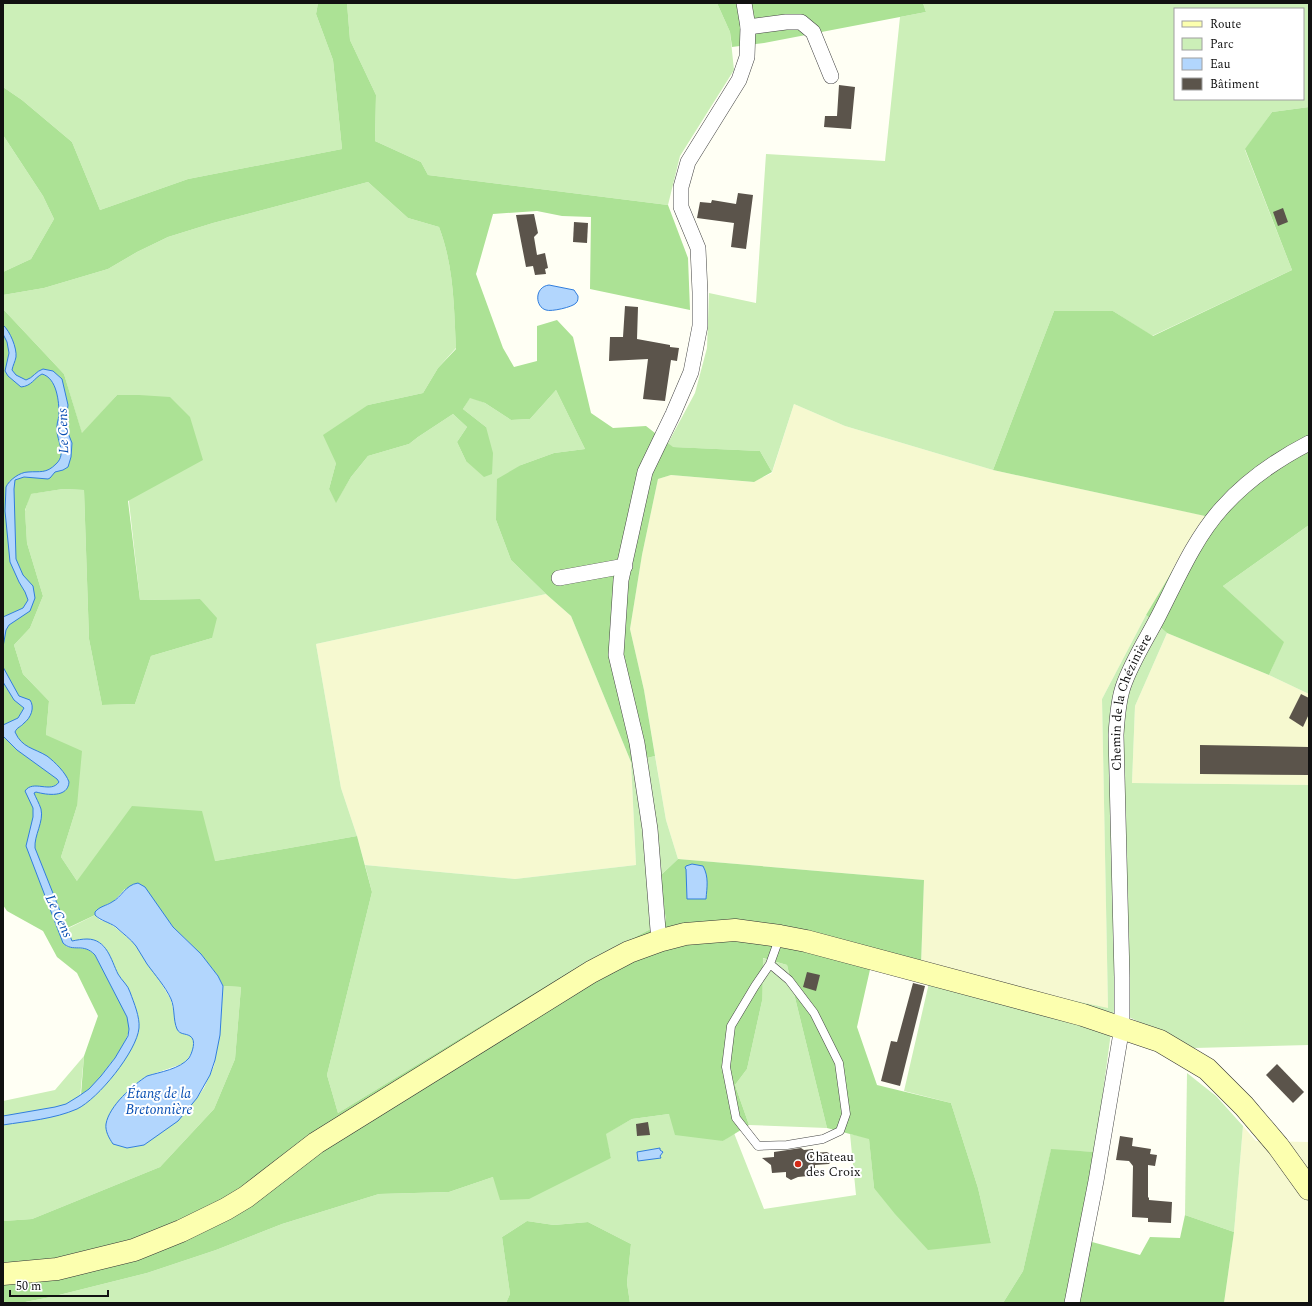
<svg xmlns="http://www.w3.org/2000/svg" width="1312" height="1306" viewBox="0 0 1312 1306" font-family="Spectral,serif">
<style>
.farmland{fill:#f6f9d0}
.green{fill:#ccefb8;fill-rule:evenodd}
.forest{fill:#ace295}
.water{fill:#b2d6fd;stroke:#317edd}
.building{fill:#5b544b}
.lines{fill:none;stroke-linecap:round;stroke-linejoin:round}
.lane-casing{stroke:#444;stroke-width:9}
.street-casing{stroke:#444;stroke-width:16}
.secondary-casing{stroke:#333;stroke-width:23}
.lane{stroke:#fff;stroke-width:8}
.street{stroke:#fff;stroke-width:15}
.secondary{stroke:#fcffaf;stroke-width:22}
.poi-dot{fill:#d32a17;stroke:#fff;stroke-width:1.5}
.labels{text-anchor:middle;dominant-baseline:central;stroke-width:4;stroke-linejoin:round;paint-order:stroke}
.street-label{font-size:13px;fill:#111;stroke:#fff}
.poi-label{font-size:13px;fill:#111;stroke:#fff;text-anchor:start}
.water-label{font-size:14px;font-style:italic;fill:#094fb3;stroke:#fff}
</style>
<rect width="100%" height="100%" fill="#fffff4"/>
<!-- farmland -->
<g class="farmland">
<path d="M794,404L845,426L993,470L1206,516L1146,615L1102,699L1108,1009L1038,994L921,965L924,880L678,859L666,820L644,690L630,629L642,555L658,479L671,475L753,482L772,473Z"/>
<path d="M546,594L571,616L631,762L636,865L515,879L365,865L357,836L341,788L316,644Z"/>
<path d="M1167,633L1269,675L1309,694V785L1132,783L1135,706Z"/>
<path d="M1243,1126L1256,1141L1309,1142V1303H1224L1234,1232Z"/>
</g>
<!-- green -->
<g class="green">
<path d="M3,3H318L316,14L333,60L342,149L188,179L100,210L72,142L22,100L3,87Z"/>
<path d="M347,3H717L730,32L734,70L680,156L668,205L428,175L421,162L375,141L376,95L350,40Z"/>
<path d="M923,3H1309V107L1272,112L1245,150L1292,270L1152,336L1113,311H1054L993,470L845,426L794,404L772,472L760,451L672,447L668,443L695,393L707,348L709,293L756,303L766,154L885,161L900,17L926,12ZM1175,9H1303V99H1175Z"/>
<path d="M3,135L43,196L54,219L31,259L3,272Z"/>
<path d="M368,182L408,218L439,227C454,266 454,308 456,348L438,368L423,393L368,405L336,463L329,489L336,502L351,477L368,456L409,444L418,437L453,414L467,427L457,442L466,461L486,427L463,409L470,397L485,403L511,420L530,419L556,390L585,449L554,453L521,465L496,520L511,560L546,594L316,644L341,788L357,836L215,861L77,881L61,857L77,806L46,735L49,701L23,674L14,645L30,628L43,596L27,543L25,511L30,494L63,489L84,490L89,639L102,705L135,704L151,656L212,638L200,599L140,600L117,395L82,434L64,374L3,309V295L44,288L108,269L137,252L168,237L213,223Z"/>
<path d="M1309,525V694L1269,675L1283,642L1223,586Z"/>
<path d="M1146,615L1167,633L1135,706L1132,783L1309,785V1045L1194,1048L1114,1010L1095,1152L1051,1150L1023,1271L1003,1303H630L627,1283L631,1244L588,1222L554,1225L527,1221L502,1237L510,1294L506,1303H20L51,1297L147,1273L216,1250L282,1224L379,1194L449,1192L493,1177L611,1158L605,1134L632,1119L669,1114L723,1141L734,1133L764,1209L856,1195L850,1134L869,1138L874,1188L991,1243L978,1188L951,1103L904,1091L932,970L1108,1008L1102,699Z"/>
<path d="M655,756L666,820L678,859L660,876L666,921L572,970L338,1113L327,1075L372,892L365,865L515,879L636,865L631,762Z"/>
<path d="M95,915L100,920L109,923L116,928L135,944L148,965L154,971L171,1000L177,1027L179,1032L190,1036L193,1039V1048L190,1055L188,1059L182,1064L147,1076L134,1085L127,1148L144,1145L197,1098L204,1088L214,1066L217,1049L221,1018L223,986L241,987L235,1059L214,1109L160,1167L32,1219L3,1221V1101L55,1090L84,1056L79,1108C102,1093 117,1071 130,1047C134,1041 138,1035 139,1028C140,1017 134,1003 130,992C128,985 122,981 118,974C105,948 107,935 72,941L67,929Z"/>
<path d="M762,958L787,965L827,1128L749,1125L735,1085L747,1069L762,1001Z"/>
<path d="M1187,1073L1216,1096L1243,1126L1234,1232L1185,1215Z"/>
</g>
<!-- forest -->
<g class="forest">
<path d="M318,3H347L350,40L376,95L375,141L421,162L428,175L668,205L688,258L690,310L590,289L591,217L562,216L537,211L493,214L476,274L503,348L514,367L537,361V326L557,320L573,337L591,413L613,428L646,426L673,447L760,451L772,472L754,482L671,475L658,479L642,555L630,629L644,690L655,756L631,762L571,616L546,594L511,560L496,520L497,479L521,465L554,453L585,449L556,390L530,419L511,420L485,403L470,398L463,409L486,427L493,453L492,474L484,477L466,461L457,442L467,427L453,414L418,437L409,444L368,456L351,477L336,503L329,489L336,463L323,435L368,405L423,393L438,368L456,349C454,308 454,266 439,227L408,218L368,182L213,223L168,237L137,252L108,269L44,288L3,295V272L31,259L54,219L43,196L3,135V87L22,100L72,142L100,210L188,179L342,149L333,60L316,14Z"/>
<path d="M717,3H923L926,12L764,43L732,47L730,32Z"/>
<path d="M1309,107V525L1223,586L1284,642L1269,675L1167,633L1146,615L1205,516L993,470L1054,311H1113L1153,336L1292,270L1245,149L1272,112Z"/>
<path d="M3,309L64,374L82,433L117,395H139L170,397L190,417L203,460L128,501L140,600L200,599L217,618L212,638L151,656L135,704L102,705L89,639L84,490L63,489L31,494L25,510L27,543L43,596L30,628L14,645L23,674L49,701L46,735L82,751L77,806L61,857L77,881L132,806L202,811L215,861L357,836L372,892L327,1075L338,1113L572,970L666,921L660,876L678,859L924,880L921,965L874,952L857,1027L877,1085L951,1103L978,1188L991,1243L928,1250L895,1214L874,1188L869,1139L827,1128L787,965L763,958L762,1001L747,1069L735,1085L749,1125L723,1141L675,1135L669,1114L632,1119L606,1134L611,1158L529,1199L500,1200L493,1177L449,1192L379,1194L282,1224L216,1250L147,1273L51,1297L20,1303H3V1221L32,1219L160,1167L214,1109L235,1059L241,987L223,986L218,976L201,954L173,927L161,911L125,889L114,901L106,905L95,912V915L59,932L67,947L88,949L95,955C103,972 131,1013 129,1029C128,1040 117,1056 110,1064C102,1075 93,1088 81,1095L84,1056L98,1016L77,973L57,957L43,931L7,911L3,905Z"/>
<path d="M1051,1149L1095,1152L1081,1239L1140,1255L1150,1237L1180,1238L1185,1215L1234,1232L1224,1303H1003L1023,1271Z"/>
<path d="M527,1221L554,1225L588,1222L631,1244L627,1283L630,1303H506L510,1294L502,1237Z"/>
</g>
<!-- water -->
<g class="water">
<path d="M549,285L574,290L578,296C578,299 578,301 576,303C573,307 551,312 546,310C535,307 534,287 549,285Z"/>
<path d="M3,325C10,331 17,348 16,357C15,362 13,365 12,370L16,375L26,380C33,378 36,371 43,369L53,371L62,379L68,405L66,422L68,433L72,443L71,457L68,467L63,470L55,472L50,478L48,479L24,477L15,480L14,489L16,559L23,575L33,586L35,598L30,611L9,625L6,630L3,647V617L23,608L28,600L25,592L19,582L10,562L5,511L6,487C9,480 20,472 28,472C40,471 46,474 56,464C68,453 55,439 57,426C57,422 59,418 59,414C59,402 57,378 42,374C34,378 32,386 21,387L8,376L5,371L9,353L7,342L3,334Z"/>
<path d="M3,667L19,696L30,700C35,707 31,718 24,723C21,727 17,727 15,732C22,748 34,748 47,756C55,762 66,773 69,782C68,798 47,795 36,792L34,793C36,798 39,803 41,809C44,822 34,835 35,848L72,941C77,940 82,939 87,939C107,939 111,960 118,974C122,981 128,985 130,992C134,1003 140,1017 139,1028C137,1051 98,1099 77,1109C54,1119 28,1121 3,1125V1116L55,1107L66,1104L79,1096L89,1089L101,1076L115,1058L128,1036L129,1029L127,1017L95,955C83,942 73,953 63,943L26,846L33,817V808L25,791C33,779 51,794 59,782L57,779L17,750L3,736V725L18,718L24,708L14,700L3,682Z"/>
<path d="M692,864L703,866C709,877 707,887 706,899H687L686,869L685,868L686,866Z"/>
<path d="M138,883L145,887L173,927L201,954L218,976L223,986L220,1035L215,1060L210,1075L197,1098L178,1121L144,1145L127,1148L113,1144C109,1138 105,1131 106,1124C109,1106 133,1085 147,1076C160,1072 180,1069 189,1058C192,1053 197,1040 190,1036C185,1033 180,1035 177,1029C173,1020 175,1008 171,999C165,986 155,975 147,964C143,958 140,952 136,946C131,939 122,933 116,927C109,922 101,921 95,915V912C100,906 106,906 112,902C122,897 125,885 138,883Z"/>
<path d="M660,1148V1150L663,1152L660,1156L661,1158L638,1161L637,1152Z"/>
</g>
<!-- building -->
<g class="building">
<path d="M839,85L855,87L851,129L824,127L825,116H837Z"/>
<path d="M738,193L753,195L746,249L731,247L734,223L697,218L700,202L711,203L712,200L736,204Z"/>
<path d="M1283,208L1288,222L1278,226L1273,212Z"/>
<path d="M534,214L538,233L534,237L537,255L545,253L548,268L545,269L546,274L535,275L533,266L526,267L516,215Z"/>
<path d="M574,222L588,223L587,243L573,242Z"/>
<path d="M625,306L638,307L637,339L670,345V347L679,348L677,361L671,360L665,401L643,399L648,359L609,361L610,337H623Z"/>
<path d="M1301,694L1309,698V714L1303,727L1289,718Z"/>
<path d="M1200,745L1309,747V775L1200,774Z"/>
<path d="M807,972L820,975L816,991L803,987Z"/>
<path d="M913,983L925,986L900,1086L881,1081L891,1041L897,1042Z"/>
<path d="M1277,1064L1304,1092L1293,1103L1266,1075Z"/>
<path d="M648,1122L650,1135L637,1136L636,1124Z"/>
<path d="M1120,1136L1133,1138L1132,1146L1151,1149L1150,1154L1157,1155L1155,1166L1148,1165V1197L1149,1198V1200L1172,1202L1171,1223L1148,1222V1218L1132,1217L1133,1166L1129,1161L1116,1160Z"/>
<path d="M801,1148L804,1150L813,1149V1153L827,1152L832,1155V1160L829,1164L815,1165V1168H808V1176L798,1177L791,1180L786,1177V1172L772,1173L771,1165L762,1158L774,1157V1152Z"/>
</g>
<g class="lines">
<defs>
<path id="lane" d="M770,964L789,980L814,1013L839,1063L846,1114L840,1131L823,1139L787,1145L758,1146L736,1118L726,1067L731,1026L755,986L770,964L780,936"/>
<g id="street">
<path d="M748,27L786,22H801L813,32L831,76"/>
<path d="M559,578L625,566"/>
<path d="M662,940L658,930L650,829L637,743L616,655L621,580L645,472L673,414L691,372L700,326V292L698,248L681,207V187L688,162L739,80L747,57L748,27L744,3"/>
<path id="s1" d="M1072,1303L1096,1181L1122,1027V977L1116,735C1117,719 1118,702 1123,687C1131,663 1146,640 1158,617C1177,580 1194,539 1222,508C1246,481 1278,459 1309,443"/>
</g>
<path id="secondary" d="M3,1274L57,1269L134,1250L181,1231L226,1209L246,1197L316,1143L591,972L629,952L662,940L685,934L735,930L780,936L806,941L1083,1015L1160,1041L1207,1069L1244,1106L1278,1146L1309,1189"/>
</defs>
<!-- lane casing -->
<use href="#lane" class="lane-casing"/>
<!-- street casing -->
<use href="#street" class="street-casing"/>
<!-- secondary casing -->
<use href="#secondary" class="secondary-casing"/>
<!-- lane -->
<use href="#lane" class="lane"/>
<!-- street -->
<use href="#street" class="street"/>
<!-- secondary -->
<use href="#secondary" class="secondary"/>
</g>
<!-- markers -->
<circle class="poi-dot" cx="798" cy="1164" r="4"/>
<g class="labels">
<!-- street labels -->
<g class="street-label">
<text stroke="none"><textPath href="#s1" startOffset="608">Chemin de la Chézinière</textPath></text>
</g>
<!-- poi labels -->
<g class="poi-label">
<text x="806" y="1157">Chateau<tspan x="806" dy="15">des Croix</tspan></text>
</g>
<!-- water labels -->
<g class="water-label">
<text transform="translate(63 431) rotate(-92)">Le Cens</text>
<text transform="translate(59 916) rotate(65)">Le Cens</text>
<text x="159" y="1093">Étang de la<tspan x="159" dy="16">Bretonnière</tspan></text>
</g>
</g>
<!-- border -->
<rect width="1312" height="1306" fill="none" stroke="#111111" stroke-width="8"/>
<!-- legend -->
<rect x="1174" y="8" width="130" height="92" fill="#ffffff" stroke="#a0a0a0"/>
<rect x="1182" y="21" width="20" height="6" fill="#fcffaf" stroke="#a0a0a0"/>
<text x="1210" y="28" font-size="12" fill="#111111">Route</text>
<rect x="1182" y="38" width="20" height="12" fill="#ccefb8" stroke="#a0a0a0"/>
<text x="1210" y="48" font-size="12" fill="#111111">Parc</text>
<rect x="1182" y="58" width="20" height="12" fill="#b2d6fd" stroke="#a0a0a0"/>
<text x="1210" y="68" font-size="12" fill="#111111">Eau</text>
<rect x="1182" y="78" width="20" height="12" fill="#5b544b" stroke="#a0a0a0"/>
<text x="1210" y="88" font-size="12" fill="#111111">Bâtiment</text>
<!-- scale -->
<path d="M10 1290v6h98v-6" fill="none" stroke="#111111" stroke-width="2"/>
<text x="16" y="1290" font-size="12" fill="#111111" stroke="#ffffff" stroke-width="3" paint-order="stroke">50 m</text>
</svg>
